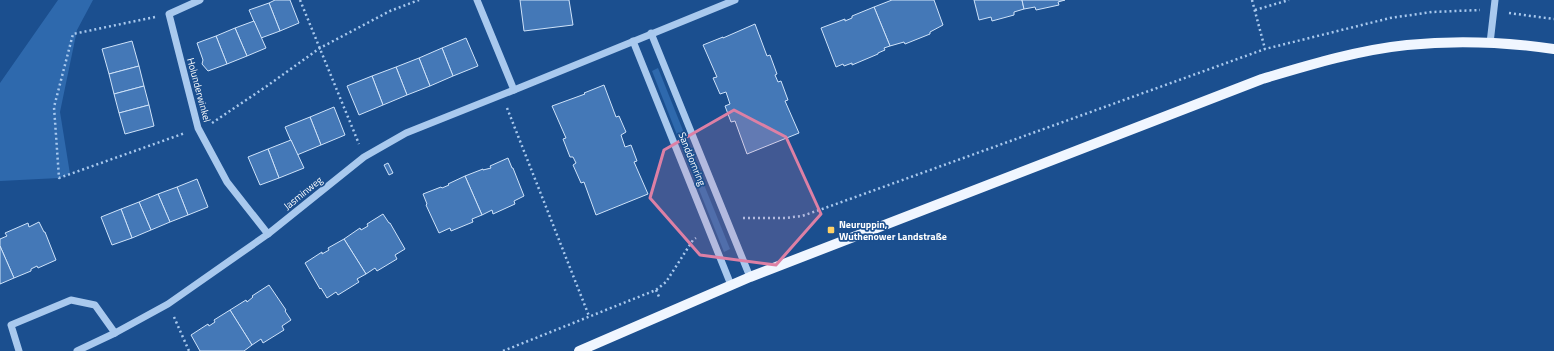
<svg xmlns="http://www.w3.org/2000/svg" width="1554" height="351" viewBox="0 0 1554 351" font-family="'Titillium Web',sans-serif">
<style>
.green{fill:#2e69ad}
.building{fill:#4478b7;stroke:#cfe3fa}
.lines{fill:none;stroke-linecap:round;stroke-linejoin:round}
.path{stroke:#a9c9ee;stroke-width:2.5;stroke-dasharray:2 3;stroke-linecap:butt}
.minor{stroke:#a9c9ee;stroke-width:7}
.major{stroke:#f0f6ff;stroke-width:10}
.marked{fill:#dd80a5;fill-opacity:0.2;stroke:#dd80a5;stroke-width:3;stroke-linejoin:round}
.poi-dot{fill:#ffd166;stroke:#1b4f8f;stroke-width:1.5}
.labels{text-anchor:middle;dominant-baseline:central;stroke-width:3.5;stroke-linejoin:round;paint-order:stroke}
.street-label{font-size:10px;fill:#fff;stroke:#1b4f8f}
.poi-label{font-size:10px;font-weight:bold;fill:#fff;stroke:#1b4f8f;text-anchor:start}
</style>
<rect width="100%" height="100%" fill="#1b4f8f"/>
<!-- green -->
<g class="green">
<path d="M58,0H93L77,30L60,112L70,174L59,178L0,181V83Z"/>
<path d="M658,68L686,138L679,140L652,71Z"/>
<path d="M692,155L730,249L724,252L686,157Z"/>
</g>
<!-- building -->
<g class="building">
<path d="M275,0H290L299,23L280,31L269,3Z"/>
<path d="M520,0H569L573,25L524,31Z"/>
<path d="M892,0H934L943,25L930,32V34L905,44L904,42L890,46L874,7Z"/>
<path d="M974,0H1022L1024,9L1014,12V15L992,21L991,17L979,20Z"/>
<path d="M1022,0H1065L1058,2L1059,5L1036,10L1035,7L1024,9Z"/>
<path d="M269,3L280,31L261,38L249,10Z"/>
<path d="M874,7L890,46L884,48L885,50L878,53V54L852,65V63L844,66L843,64L836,67L821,28L845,19V21L852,18V16Z"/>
<path d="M254,21L266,48L247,56L235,28Z"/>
<path d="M755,24L767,56L770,55L777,74L775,75L778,82L781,81L788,100L785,101L799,133L747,154L735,121L731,122L725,106L730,104L726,92L720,94L713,78L717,77L703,45L723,37V38Z"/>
<path d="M235,28L247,56L227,64L216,36Z"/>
<path d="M216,36L227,64L208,71L202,64L203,60L197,43Z"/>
<path d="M466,38L478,66L453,76L442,48Z"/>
<path d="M132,41L139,66L109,74L102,49Z"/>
<path d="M442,48L453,76L430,86L419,58Z"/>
<path d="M419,58L430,86L407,95L396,67Z"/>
<path d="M139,66L144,86L114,94L109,74Z"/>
<path d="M396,67L407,95L383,105L372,76Z"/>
<path d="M372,76L383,105L359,115L347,86Z"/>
<path d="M604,85L616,117L619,116L626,132L621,135L625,147L631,145L637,161L634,162L648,194L596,215L584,182L581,183L573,165L576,163L573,157H570L563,139L566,138L552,106L585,94L584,93Z"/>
<path d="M144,86L149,105L119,113L114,94Z"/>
<path d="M149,105L154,126L125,134L119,113Z"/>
<path d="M334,107L345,135L321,145L310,117Z"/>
<path d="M310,117L321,145L297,155L285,127Z"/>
<path d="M291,140L304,168L279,178L268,149Z"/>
<path d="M268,149L279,178L260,185L248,157Z"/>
<path d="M508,158L512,168H513L524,196L514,201L515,204L493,214L492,210L482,215L465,176L483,169V170L491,168L490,166Z"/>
<path d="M388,163L393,173L389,175L384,165Z"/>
<path d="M465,176L482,215L472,219L473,222L451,231L450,228L439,233L426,205L427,204L423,194L441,187L442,188L449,185L448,184Z"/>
<path d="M197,179L208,207L188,215L177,187Z"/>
<path d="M177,187L188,215L170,222L158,194Z"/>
<path d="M158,194L170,222L151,230L139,202Z"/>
<path d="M139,202L151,230L132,238L121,209Z"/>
<path d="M121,209L132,238L112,245L101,217Z"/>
<path d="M383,214L389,223H390L405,249L395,255L397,259L377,271L375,268L366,274L344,239L360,228L361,230L368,226L367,224Z"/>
<path d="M39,222L44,232H45L56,260L38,268L37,266L31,269V271L14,278L0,246V239L7,236L5,233L28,223L29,227Z"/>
<path d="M344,239L366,274L357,279L359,282L338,295L336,292L327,298L321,288L320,289L305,263L322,252V254L329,250L328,248Z"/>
<path d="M0,246L14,278L0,284Z"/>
<path d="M269,285L286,310L285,311L291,320L282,326L284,330L263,343L261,339L252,345L230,310L246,300L247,302L253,297L252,296Z"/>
<path d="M230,310L252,345L244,351H200L191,335L208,324L209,326L215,322L214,320Z"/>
</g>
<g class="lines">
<!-- path -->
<g class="path">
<path d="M300,0L359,144"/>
<path d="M1252,0L1265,49"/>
<path d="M1255,10L1289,0"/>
<path d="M1509,13L1554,19"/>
<path d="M155,17L73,34L54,107L59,178L185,133"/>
<path d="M507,108L589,316"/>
<path d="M212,123L267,86L320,48L390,11L419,0"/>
<path d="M743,218H785L802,216L825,208L1265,49L1390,18L1432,12L1480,10"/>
<path d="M656,290L660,299"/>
<path d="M174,317L189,351"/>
<path d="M503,351L656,290L666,282L693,240L696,238"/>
</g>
<!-- minor -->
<g class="minor">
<path d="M200,0L169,14L198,128L227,182L268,234"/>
<path d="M477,0L514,90L735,0"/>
<path d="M651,33L750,277"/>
<path d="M633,41L731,285"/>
<path d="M1490,43L1495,0"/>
<path d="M19,351L11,325L71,300L95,305L115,333"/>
<path d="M77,351L115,333L168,304L268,234L364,157L406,133L514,90"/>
</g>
<!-- major -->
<path class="major" d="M579,351L750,277L1262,79C1309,65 1358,50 1407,45C1456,40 1506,42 1554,49"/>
</g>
<!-- marked area -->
<path class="marked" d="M734,110L786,137L821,214L776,265L700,255L650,198L664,150Z"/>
<!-- markers -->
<rect class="poi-dot" x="827" y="226" width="8" height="8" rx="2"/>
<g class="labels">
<!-- street labels -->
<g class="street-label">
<text transform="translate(199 90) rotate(75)">Holunderwinkel</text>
<text transform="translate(692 159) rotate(68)">Sanddornring</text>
<text transform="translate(303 193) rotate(-39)">Jasminweg</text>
</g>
<!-- poi labels -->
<g class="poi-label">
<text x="839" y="224">Neuruppin,<tspan x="839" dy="12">Wuthenower Landstraße</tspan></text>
</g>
</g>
</svg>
